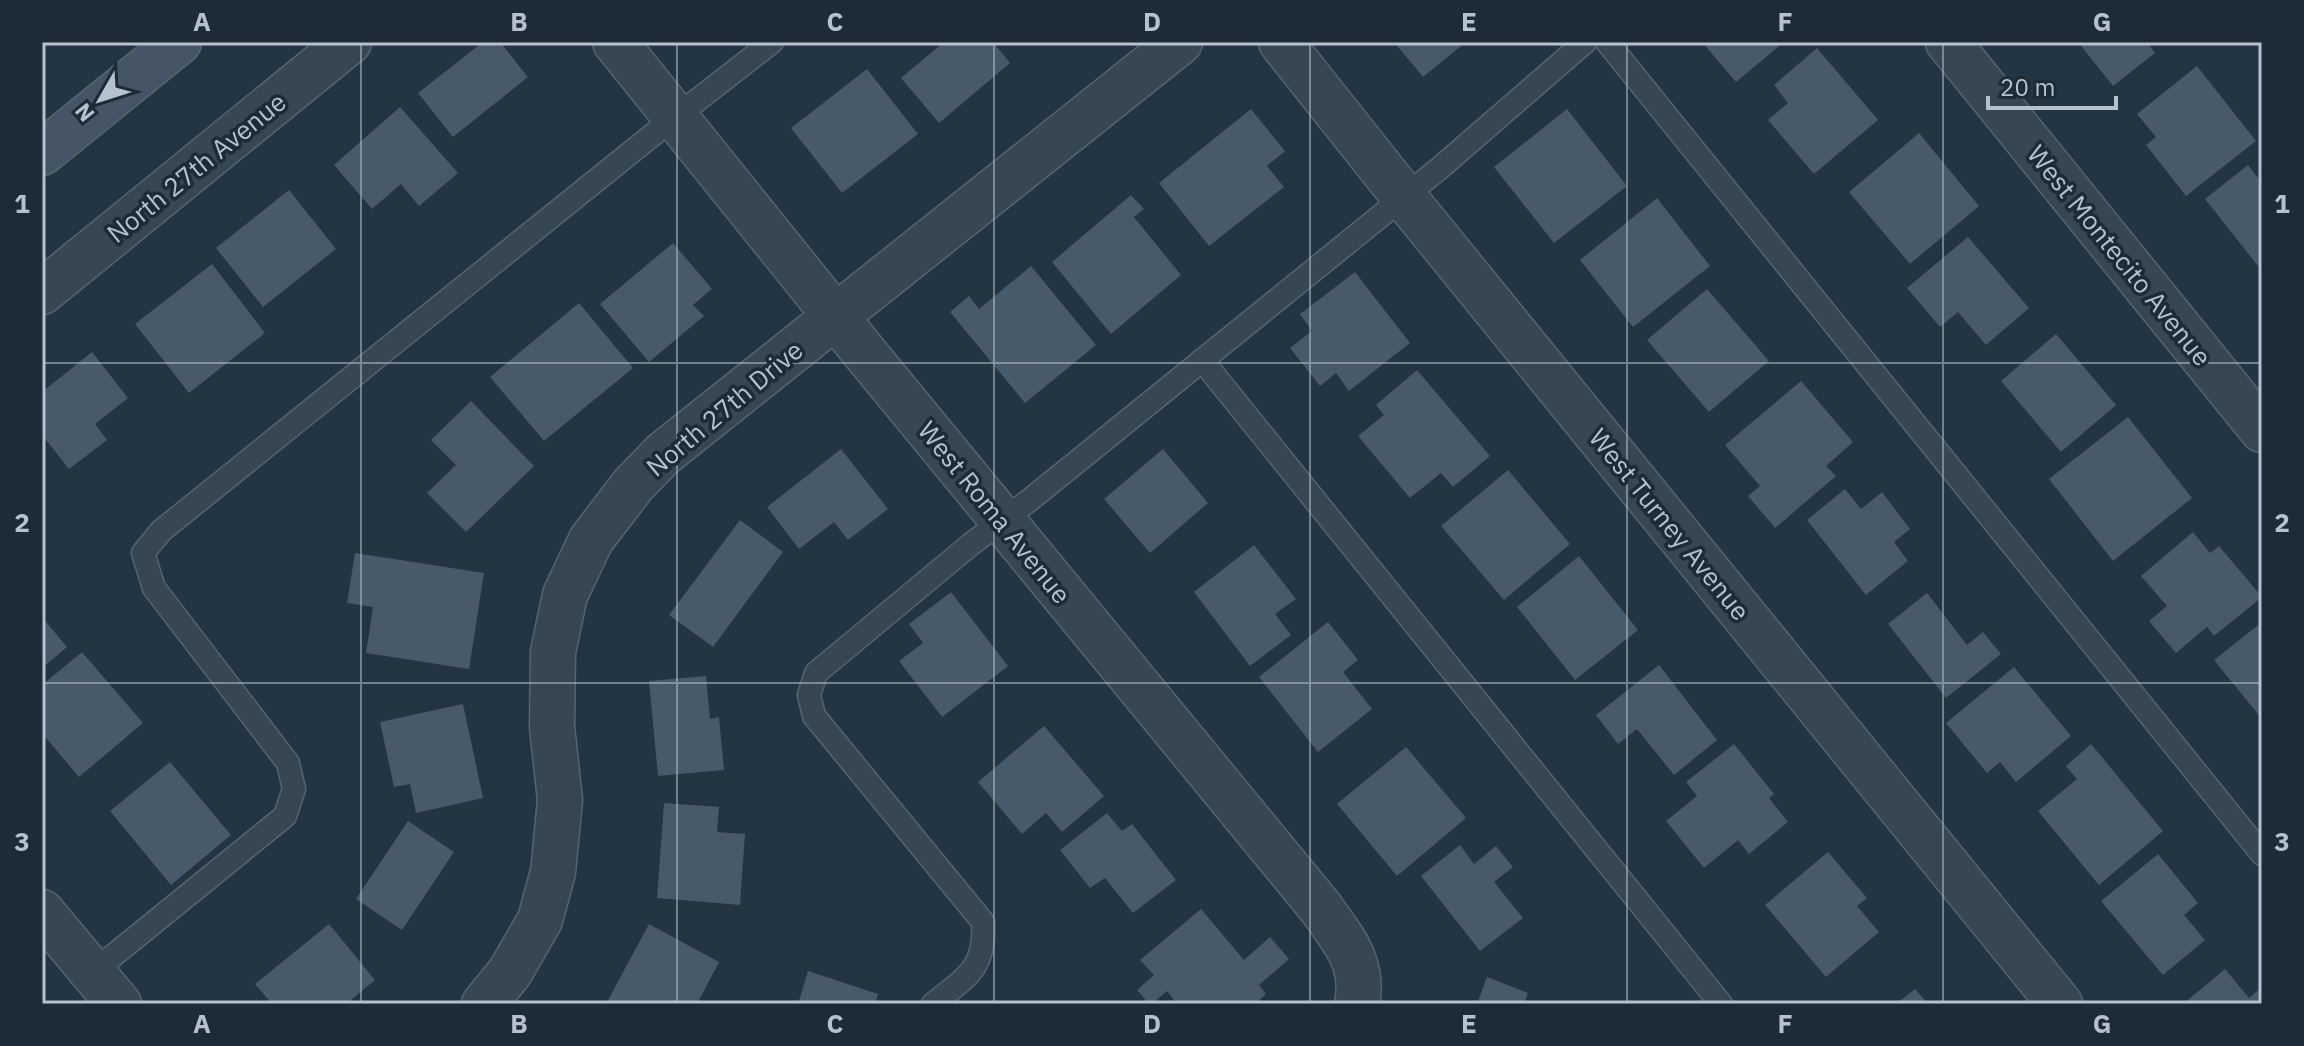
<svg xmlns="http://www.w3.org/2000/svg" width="2304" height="1046" viewBox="0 0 2304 1046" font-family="'IBM Plex Sans',sans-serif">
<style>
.building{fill:#475a69}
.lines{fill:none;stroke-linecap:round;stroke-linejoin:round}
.service-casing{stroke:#56646f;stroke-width:25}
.minor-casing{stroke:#56646f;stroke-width:47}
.tertiary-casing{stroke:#56646f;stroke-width:47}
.secondary-casing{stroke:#56646f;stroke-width:47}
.service{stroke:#384652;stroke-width:22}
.minor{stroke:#384652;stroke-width:44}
.tertiary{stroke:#384652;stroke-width:44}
.secondary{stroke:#455565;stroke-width:44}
.grid{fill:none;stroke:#b5c1cc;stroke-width:2;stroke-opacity:0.55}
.labels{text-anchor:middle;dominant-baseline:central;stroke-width:7;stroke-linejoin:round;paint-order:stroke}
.street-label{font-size:26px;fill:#b5c1cc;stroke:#1d2b37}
.neatline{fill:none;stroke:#b5c1cc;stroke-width:3}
.grid-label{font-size:26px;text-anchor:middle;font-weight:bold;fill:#b5c1cc}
</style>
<rect width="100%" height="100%" fill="#233442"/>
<!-- building -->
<g class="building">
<path d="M483,42H500L528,77L453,137L418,93Z"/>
<path d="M944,42H993L1010,63L939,123L901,78Z"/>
<path d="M1394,42H1458L1461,46L1423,77Z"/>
<path d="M1702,42H1784L1736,82Z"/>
<path d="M2078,42H2147L2155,53L2113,86Z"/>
<path d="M1817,48L1878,120L1814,174L1768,120L1788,103L1774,85Z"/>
<path d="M2197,66L2256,141L2186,196L2146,145L2156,137L2137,114Z"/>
<path d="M867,69L918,134L842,193L791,128Z"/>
<path d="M400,107L458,173L419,206L401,184L372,209L334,165Z"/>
<path d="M1251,109L1285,151L1267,166L1284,187L1209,246L1159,183Z"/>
<path d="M1567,109L1627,186L1554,243L1494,167Z"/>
<path d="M1919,133L1979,206L1910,264L1849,192Z"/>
<path d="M2248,165L2259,179L2262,176V271L2205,199Z"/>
<path d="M289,190L336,249L263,307L216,248Z"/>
<path d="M1131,195L1144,209L1134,217L1181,275L1111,334L1052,262Z"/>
<path d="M1657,198L1710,266L1633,327L1580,260Z"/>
<path d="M1968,237L2029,308L1986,345L1958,312L1940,327L1907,288Z"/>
<path d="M673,243L712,289L693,305L704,316L649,362L600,304Z"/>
<path d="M212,264L265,333L189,393L135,324Z"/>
<path d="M1031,266L1096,345L1025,403L950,312L969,296L979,309Z"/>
<path d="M1355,272L1410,343L1349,391L1336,373L1320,386L1290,348L1312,331L1300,314Z"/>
<path d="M1707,289L1769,361L1709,412L1647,340Z"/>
<path d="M579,303L633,368L544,441L490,377Z"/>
<path d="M2056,334L2116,405L2061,452L2001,381Z"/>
<path d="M92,352L128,398L95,424L107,440L69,469L42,435V392Z"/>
<path d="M1417,370L1490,456L1453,487L1441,473L1410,498L1358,436L1384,415L1376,405Z"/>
<path d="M1801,381L1853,442L1826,466L1836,476L1775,528L1748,496L1760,486L1725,445Z"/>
<path d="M471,401L534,466L466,532L427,493L456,465L431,440Z"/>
<path d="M2128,417L2192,498L2113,561L2049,479Z"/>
<path d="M841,449L888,509L848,540L834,522L799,549L767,507Z"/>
<path d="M1163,449L1208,503L1150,553L1104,499Z"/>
<path d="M1508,470L1570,544L1504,600L1441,526Z"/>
<path d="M1845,489L1861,509L1882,492L1910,529L1894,542L1908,561L1866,595L1807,520Z"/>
<path d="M740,520L783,552L713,647L669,615Z"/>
<path d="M2193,532L2210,553L2219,546L2262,597L2214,636L2207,627L2176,653L2149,621L2167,606L2141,576Z"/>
<path d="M1254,545L1296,599L1275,614L1291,635L1250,666L1194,592Z"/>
<path d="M355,553L484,573L469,669L366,653L373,607L347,603Z"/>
<path d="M1579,556L1638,630L1575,680L1517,607Z"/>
<path d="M951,592L1008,666L942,717L899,661L923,643L909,624Z"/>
<path d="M1927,593L1967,645L1983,632L2001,654L1946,698L1888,624Z"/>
<path d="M42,617L67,647L42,668Z"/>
<path d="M1328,622L1358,660L1343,672L1372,709L1318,752L1259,677Z"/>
<path d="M2262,622V719L2214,660Z"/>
<path d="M82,652L143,723L79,777L42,733V685Z"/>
<path d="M1659,665L1717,740L1674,775L1637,729L1618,744L1596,715Z"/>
<path d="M2014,667L2071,736L2016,782L2000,762L1987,773L1946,723Z"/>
<path d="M706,676L710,719L719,717L724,770L658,776L649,681Z"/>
<path d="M463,704L483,798L416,813L410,784L394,787L380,722Z"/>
<path d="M1044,726L1104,796L1062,832L1046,813L1022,834L978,782Z"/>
<path d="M1734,744L1774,794L1769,798L1788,822L1749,854L1738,840L1704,868L1666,821L1697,796L1686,782Z"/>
<path d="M2091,744L2163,831L2099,885L2038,811L2077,779L2066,766Z"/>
<path d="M1406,747L1466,818L1397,876L1337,804Z"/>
<path d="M170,762L231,835L171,885L110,811Z"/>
<path d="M664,803L719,807L717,832L745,834L740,905L657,898Z"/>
<path d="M1107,813L1122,831L1132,824L1176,880L1133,913L1105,878L1090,888L1060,850Z"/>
<path d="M408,821L454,852L402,930L356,899Z"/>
<path d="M1460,845L1474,864L1496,846L1513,867L1494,882L1523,918L1480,951L1421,876Z"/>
<path d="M1828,852L1867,898L1857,906L1879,932L1826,977L1765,905Z"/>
<path d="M2158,854L2198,903L2184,915L2205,940L2163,975L2101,901Z"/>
<path d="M1201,909L1244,960L1270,937L1289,959L1259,985L1266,994L1255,1004H1177L1167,991L1152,1004H1149L1137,990L1154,975L1140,960Z"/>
<path d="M329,924L375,980L346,1004H272L255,984Z"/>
<path d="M649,924L719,962L697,1004H606Z"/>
<path d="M2225,969L2249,998L2262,987V1004H2183Z"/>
<path d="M808,971L878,994L875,1004H798Z"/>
<path d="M1487,977L1528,993L1524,1004H1477Z"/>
<path d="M1915,989L1928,1004H1896Z"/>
</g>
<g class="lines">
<defs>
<g id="service">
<path d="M1607,42L2262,854"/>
<path d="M1202,360L1721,1004"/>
<path d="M93,972L285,816L294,789L288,763L154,588L143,553L161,531L650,137L772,42"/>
<path d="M933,1004C966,977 986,969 983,922L814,716L809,695L816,673L970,545L1031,499L1441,167L1585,42"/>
</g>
<g id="minor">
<path d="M615,42L864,352L1321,908C1343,940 1365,962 1357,1004"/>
<path d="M1281,42L1404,197L2060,1004"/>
<path d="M1948,42L2262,430"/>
<path d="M42,292L349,42"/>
<path d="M484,1004L510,972L540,920L553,872L560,800L552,727L553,652L565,595L591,540L633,485L663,454L1180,42"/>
</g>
<path id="tertiary" d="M42,912L119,1004"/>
<path id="secondary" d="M42,153L179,42"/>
</defs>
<!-- service casing -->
<use href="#service" class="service-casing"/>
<!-- minor casing -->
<use href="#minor" class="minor-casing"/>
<!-- tertiary casing -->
<use href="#tertiary" class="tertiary-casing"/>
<!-- secondary casing -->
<use href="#secondary" class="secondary-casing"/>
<!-- service -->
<use href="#service" class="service"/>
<!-- minor -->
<use href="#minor" class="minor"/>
<!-- tertiary -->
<use href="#tertiary" class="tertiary"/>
<!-- secondary -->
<use href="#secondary" class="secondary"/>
</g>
<!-- grid -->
<path class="grid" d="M361,42V1004M677,42V1004M994,42V1004M1310,42V1004M1627,42V1004M1943,42V1004M42,363H2262M42,683H2262"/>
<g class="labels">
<!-- street labels -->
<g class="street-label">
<text transform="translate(196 167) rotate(-39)">North 27th Avenue</text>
<text transform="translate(2120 255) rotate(51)">West Montecito Avenue</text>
<text transform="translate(724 408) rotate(-40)">North 27th Drive</text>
<text transform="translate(995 512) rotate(51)">West Roma Avenue</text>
<text transform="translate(1670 524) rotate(51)">West Turney Avenue</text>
</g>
</g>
<!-- border -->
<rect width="2304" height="1046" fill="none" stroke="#1d2b37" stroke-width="88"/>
<!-- north arrow -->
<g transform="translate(100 100) rotate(231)" stroke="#1d2b37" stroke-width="6" paint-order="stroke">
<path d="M0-6L14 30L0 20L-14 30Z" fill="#b5c1cc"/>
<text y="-12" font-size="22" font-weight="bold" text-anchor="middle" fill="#b5c1cc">N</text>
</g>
<!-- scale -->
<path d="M1988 96v12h128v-12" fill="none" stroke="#b5c1cc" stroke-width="4"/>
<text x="2000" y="96" font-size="24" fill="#b5c1cc" stroke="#1d2b37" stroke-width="6" paint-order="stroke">20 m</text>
<rect x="44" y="44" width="2216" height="958" class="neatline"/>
<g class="grid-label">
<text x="202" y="31">A</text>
<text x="519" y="31">B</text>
<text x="835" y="31">C</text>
<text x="1152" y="31">D</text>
<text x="1469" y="31">E</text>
<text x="1785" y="31">F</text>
<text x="2102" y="31">G</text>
<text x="22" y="213">1</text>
<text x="2282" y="213">1</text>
<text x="22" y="532">2</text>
<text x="2282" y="532">2</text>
<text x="22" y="851">3</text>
<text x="2282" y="851">3</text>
<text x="202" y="1033">A</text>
<text x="519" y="1033">B</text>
<text x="835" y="1033">C</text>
<text x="1152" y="1033">D</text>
<text x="1469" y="1033">E</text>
<text x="1785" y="1033">F</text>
<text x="2102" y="1033">G</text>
</g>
</svg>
